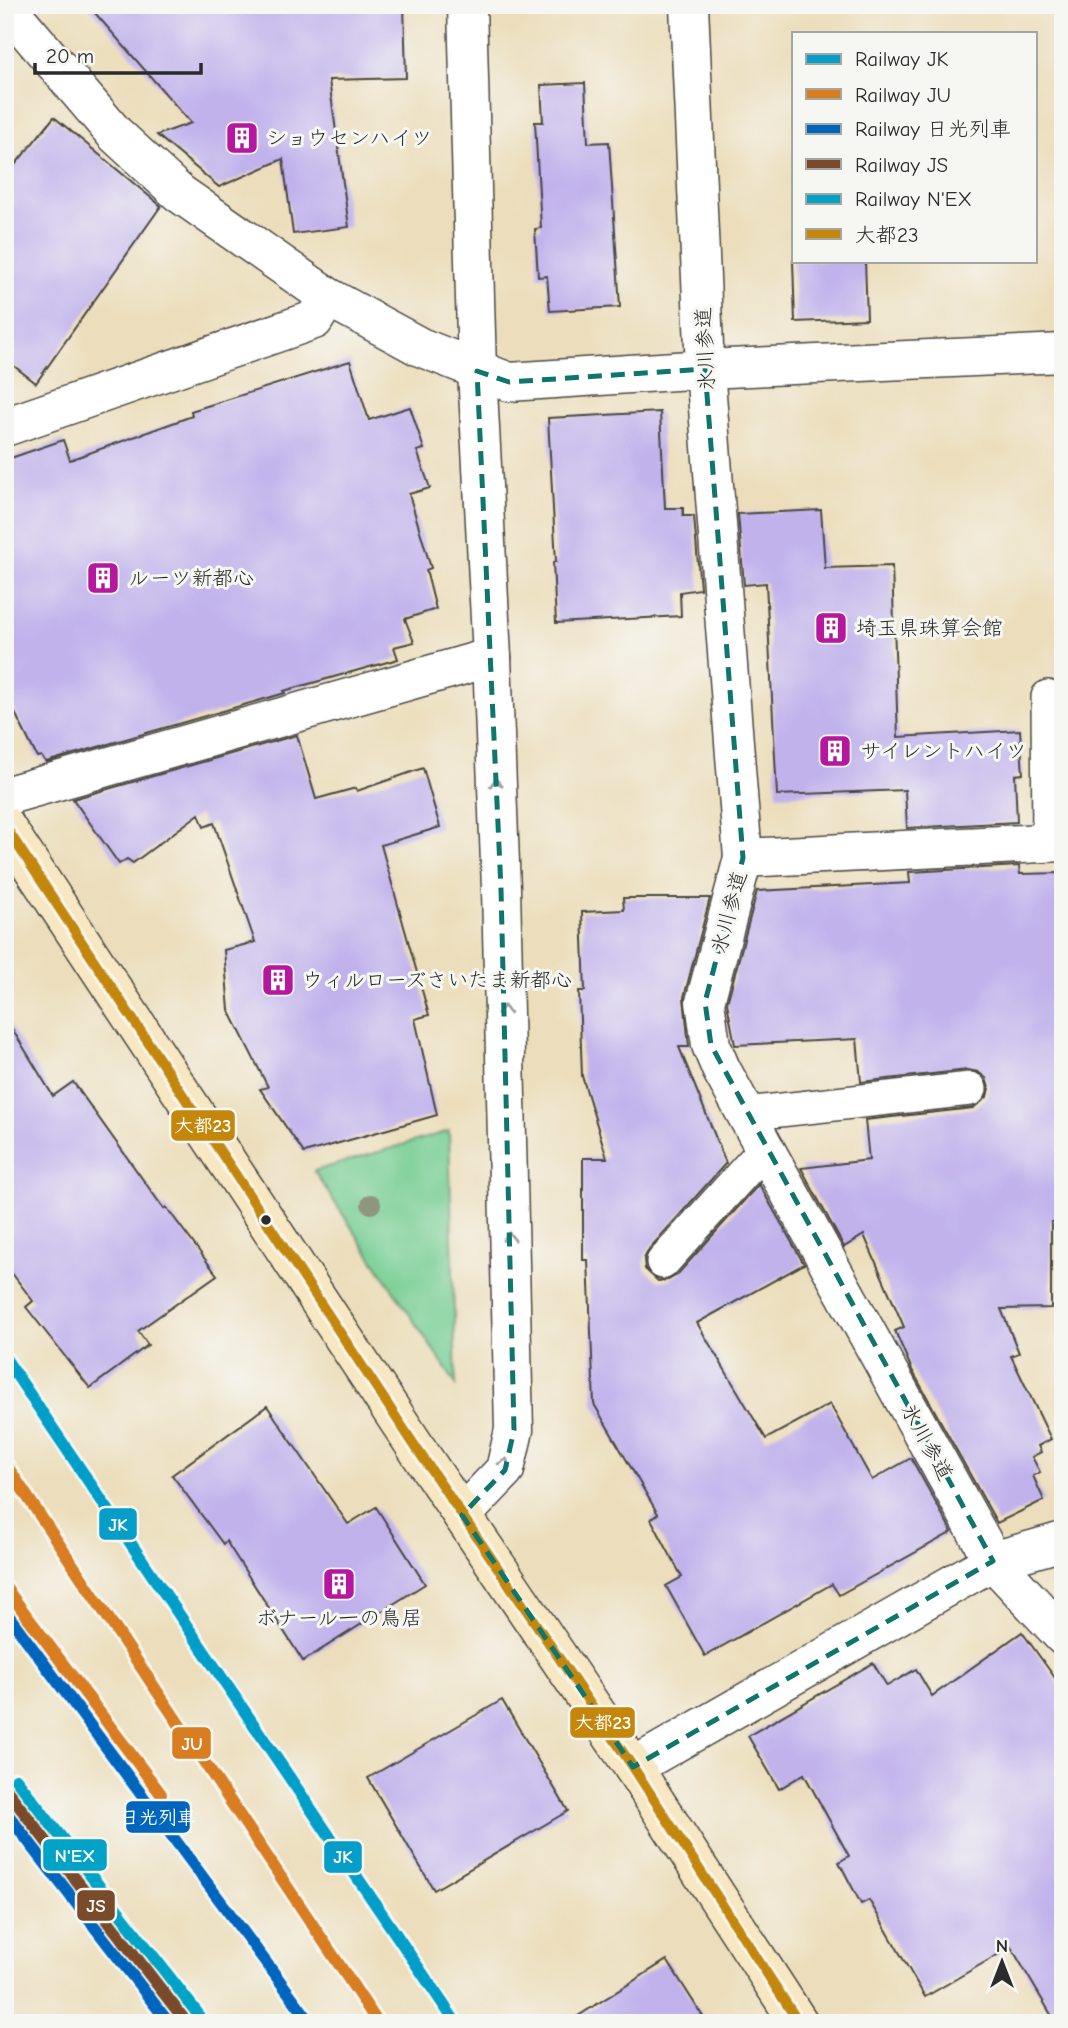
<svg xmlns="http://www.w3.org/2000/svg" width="1068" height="2028" viewBox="0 0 1068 2028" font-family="'Comic Neue','Klee One',sans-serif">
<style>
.green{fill:#77ce93;stroke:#517c5f;stroke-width:2}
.building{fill:#c1b2ec}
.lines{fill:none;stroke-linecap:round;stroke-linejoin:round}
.lane-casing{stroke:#484641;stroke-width:36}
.street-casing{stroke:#484641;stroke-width:41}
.secondary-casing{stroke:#484641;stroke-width:41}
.lane{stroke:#fff;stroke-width:33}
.street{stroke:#fff;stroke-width:38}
.secondary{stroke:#f7e8c3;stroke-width:38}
.bus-1-casing{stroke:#f6f6f2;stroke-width:16}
.bus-1{stroke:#c4870b;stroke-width:10}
.rail-1-casing{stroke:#f6f6f2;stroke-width:18}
.rail-2-casing{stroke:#f6f6f2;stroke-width:18}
.rail-3-casing{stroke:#f6f6f2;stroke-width:18}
.rail-4-casing{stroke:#f6f6f2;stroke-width:18}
.rail-5-casing{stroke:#f6f6f2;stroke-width:18}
.rail-1{stroke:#069ec9;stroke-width:12}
.rail-2{stroke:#d87d20;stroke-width:12}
.rail-3{stroke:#0065bd;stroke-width:12}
.rail-4{stroke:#7a4b2a;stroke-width:12}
.rail-5{stroke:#02a3c6;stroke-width:12}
.tree{fill:#8e967d}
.oneway{stroke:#a0a0a0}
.marked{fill:none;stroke:#0f766e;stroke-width:5;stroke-dasharray:14 9;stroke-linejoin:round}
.bus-dot{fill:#2b2b2b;stroke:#f6f6f2;stroke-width:2.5}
.labels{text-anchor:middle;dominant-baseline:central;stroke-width:6;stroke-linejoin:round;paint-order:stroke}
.poi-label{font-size:21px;fill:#2b2b2b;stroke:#f6f6f2;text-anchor:start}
.street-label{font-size:21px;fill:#2b2b2b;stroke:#f6f6f2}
.line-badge{stroke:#f6f6f2;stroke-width:2.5}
.badge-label{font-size:19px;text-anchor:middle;font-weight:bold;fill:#fff}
</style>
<rect width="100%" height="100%" fill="#f6f6f2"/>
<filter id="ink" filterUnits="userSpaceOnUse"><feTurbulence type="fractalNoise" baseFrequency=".0143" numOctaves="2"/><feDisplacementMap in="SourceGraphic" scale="14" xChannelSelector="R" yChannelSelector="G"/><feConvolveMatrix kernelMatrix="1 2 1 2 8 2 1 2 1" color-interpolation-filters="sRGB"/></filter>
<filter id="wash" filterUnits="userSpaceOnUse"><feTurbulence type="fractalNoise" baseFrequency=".00686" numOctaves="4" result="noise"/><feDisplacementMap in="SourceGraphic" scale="28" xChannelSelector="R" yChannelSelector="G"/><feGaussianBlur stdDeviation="1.57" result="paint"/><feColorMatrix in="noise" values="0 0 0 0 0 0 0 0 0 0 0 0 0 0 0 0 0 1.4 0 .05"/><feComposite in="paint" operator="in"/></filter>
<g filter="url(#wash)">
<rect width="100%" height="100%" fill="#ecdebc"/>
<!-- green -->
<path class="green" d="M449,1131L456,1384L314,1171Z"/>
<g id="blocks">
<!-- building -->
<g class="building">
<path d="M88,5H404L406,78L329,80L349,227L293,234L283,159L219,187L157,135L191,123Z"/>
<path d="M585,83L588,143L609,142L620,307L550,311L547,276L538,277L535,229L541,228L535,122H543L541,85Z"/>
<path d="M54,117L161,206L36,383L5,359V177Z"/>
<path d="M793,261H865L867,319L795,322Z"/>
<path d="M350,361L369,420L410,407L424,449L417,451L430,488L409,494L431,568L426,570L436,609L405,619L414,642L394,647L398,659L284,691L285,693L46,762L41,756L37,757L5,693V460L63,440L70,460L192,416L191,411Z"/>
<path d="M660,412L665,508H683V516H694L700,589L680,592L681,616L556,623L553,562H556L548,418Z"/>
<path d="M821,510L825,568L892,566L898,737L1020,730L1023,774L1015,775L1017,822L907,828L905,790L777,795L766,583L744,585L738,514Z"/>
<path d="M297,735L316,799L356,788L357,791L423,768L440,827L381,845L429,1015L415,1019L437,1115L304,1153L260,1089L268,1087L229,1010L224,950L255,942L214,823L204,827L199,814L133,863L127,859L119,864L73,799Z"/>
<path d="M1019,866L1020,874L1063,873V1222H1051V1308L1001,1309L1019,1353L1011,1356L1051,1439L1038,1446L1041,1452L1032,1457L1040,1472L1033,1476L1044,1500L997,1523L912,1370L895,1331L904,1327L864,1235L844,1247L801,1168L869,1160L865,1120L973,1108L987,1097L989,1088L986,1078L978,1072L968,1070L861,1082L857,1039L735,1045L727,1003L757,891L910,883L909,872Z"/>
<path d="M623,898H710L684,997L689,1047H679L726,1163L649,1249L644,1259L645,1269L658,1281L668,1280L677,1275L759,1184L804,1264L697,1323L766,1439L830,1404L872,1480L911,1458L952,1532L839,1595L832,1584L705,1656L666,1586L682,1577L651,1519L658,1514L594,1404L588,1260H583V1158H607L582,1076L579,991H585L582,912L624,910Z"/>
<path d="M5,1017L53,1096L73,1082L164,1209L166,1207L217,1275L138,1331L148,1345L90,1388L26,1307L33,1301L5,1264Z"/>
<path d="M267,1406L348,1524L376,1507L425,1584L303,1661L226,1541L223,1544L172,1475Z"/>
<path d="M1022,1632L1063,1689V2023H1056L1011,1947L925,1997L869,1900L861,1904L839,1862L849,1856L804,1774L779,1789L748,1736L873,1663L887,1686L916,1669L932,1696Z"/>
<path d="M502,1700L568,1811L434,1890L368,1778Z"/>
<path d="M667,1960L707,2023H567Z"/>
</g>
</g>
</g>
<g filter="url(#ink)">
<use href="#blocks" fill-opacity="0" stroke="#484641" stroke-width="2"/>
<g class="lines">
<defs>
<g id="lane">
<path d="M1048,697L1049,843"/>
<path d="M745,1114L970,1089"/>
<path d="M663,1262L765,1149"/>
</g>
<g id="street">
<path d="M5,5L115,134L179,193L328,297L420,347L509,382L705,369L1063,353"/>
<path d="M689,5L705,369L743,858L705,1002L711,1045L721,1069L993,1561L1063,1636"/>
<path d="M5,427L314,320L328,297"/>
<path d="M5,796L492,657"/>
<path d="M743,858L1063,842"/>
<path d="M462,1515L505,1470L514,1430L501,889L492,657L477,371L467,5"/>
<path d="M633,1767L993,1561L1063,1541"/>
</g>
<path id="secondary" d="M5,826L415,1446L633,1767L799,2023"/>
</defs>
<!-- lane casing -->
<use href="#lane" class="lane-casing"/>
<!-- street casing -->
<use href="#street" class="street-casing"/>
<!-- secondary casing -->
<use href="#secondary" class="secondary-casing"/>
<!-- lane -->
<use href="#lane" class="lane"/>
<!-- street -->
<use href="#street" class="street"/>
<!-- secondary -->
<use href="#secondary" class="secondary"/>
<defs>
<path id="bus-1" d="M5,826L415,1446L633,1767L799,2023"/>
</defs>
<!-- bus-1 casing -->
<use href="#bus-1" class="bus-1-casing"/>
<!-- bus-1 -->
<use href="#bus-1" class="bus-1"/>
<defs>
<path id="rail-1" d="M5,1358L456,2023"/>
<g id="rail-2">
<path d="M5,1463L378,2023"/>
<path d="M5,1587L161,1794"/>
</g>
<g id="rail-3">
<path d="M5,1611L311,2023"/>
<path d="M5,1811L169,2023"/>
</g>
<path id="rail-4" d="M5,1788L187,2023"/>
<path id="rail-5" d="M16,1779L198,2014"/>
</defs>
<!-- rail-1 casing -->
<use href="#rail-1" class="rail-1-casing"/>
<!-- rail-2 casing -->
<use href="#rail-2" class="rail-2-casing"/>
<!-- rail-3 casing -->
<use href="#rail-3" class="rail-3-casing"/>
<!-- rail-4 casing -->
<use href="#rail-4" class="rail-4-casing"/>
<!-- rail-5 casing -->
<use href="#rail-5" class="rail-5-casing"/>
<!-- rail-1 -->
<use href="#rail-1" class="rail-1"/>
<!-- rail-2 -->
<use href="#rail-2" class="rail-2"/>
<!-- rail-3 -->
<use href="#rail-3" class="rail-3"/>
<!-- rail-4 -->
<use href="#rail-4" class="rail-4"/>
<!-- rail-5 -->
<use href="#rail-5" class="rail-5"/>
</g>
<!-- trees -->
<circle class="tree" cx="371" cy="1204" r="10"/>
<!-- one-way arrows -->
<defs><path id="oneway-chevron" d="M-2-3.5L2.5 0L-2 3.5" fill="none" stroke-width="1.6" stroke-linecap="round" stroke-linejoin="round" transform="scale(1.75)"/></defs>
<g class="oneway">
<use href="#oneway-chevron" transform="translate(496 783) rotate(-92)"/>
<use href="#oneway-chevron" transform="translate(504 1010) rotate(-91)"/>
<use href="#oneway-chevron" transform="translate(509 1237) rotate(-91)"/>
<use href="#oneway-chevron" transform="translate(505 1463) rotate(-69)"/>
</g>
</g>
<!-- marked area -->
<path class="marked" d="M705,369L743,858L705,1002L711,1045L993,1561L633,1767L462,1515L505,1470L514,1430L501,889L477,371L509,382Z"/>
<!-- icons -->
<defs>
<symbol id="building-square" viewBox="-11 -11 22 22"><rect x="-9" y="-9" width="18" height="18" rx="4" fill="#b5179e" stroke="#f6f6f2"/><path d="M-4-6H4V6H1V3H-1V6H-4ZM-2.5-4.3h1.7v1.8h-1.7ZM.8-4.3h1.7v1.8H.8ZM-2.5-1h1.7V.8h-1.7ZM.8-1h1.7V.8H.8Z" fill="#fff"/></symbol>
</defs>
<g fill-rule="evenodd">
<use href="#building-square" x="223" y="119" width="38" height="38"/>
<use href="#building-square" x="84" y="559" width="38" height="38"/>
<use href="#building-square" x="812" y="609" width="38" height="38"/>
<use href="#building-square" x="816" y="732" width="38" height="38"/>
<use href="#building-square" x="259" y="961" width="38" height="38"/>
<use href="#building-square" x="320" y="1565" width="38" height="38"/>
</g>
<!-- markers -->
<circle class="bus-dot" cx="266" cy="1220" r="6"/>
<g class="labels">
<!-- poi labels -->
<g class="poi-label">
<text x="266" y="138">ショウセンハイツ</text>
<text x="128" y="578">ルーツ新都心</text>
<text x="856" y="628">埼玉県珠算会館</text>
<text x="860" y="751">サイレントハイツ</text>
<text x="302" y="980">ウィルローズさいたま新都心</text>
<text x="339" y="1618" text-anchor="middle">ボナール一の鳥居</text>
</g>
<!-- street labels -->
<g class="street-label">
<text transform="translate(705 349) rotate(-93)">氷川参道</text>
<text transform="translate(729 912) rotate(-75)">氷川参道</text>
<text transform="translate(927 1442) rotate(61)">氷川参道</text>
</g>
</g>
<g class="line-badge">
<rect x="170" y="1109" width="66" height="33" rx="7" fill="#c4870b"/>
<rect x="98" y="1507" width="40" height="34" rx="7" fill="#069ec9"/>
<rect x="569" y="1706" width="67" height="33" rx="7" fill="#c4870b"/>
<rect x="171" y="1726" width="41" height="34" rx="7" fill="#d87d20"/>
<rect x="125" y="1800" width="66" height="34" rx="7" fill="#0065bd"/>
<rect x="42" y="1838" width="66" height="34" rx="7" fill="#02a3c6"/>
<rect x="323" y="1840" width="40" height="34" rx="7" fill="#069ec9"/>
<rect x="76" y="1889" width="40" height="33" rx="7" fill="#7a4b2a"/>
</g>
<g class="badge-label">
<text x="203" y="1132">大都23</text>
<text x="118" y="1531">JK</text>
<text x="603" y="1729">大都23</text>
<text x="192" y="1750">JU</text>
<text x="158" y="1824">日光列車</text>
<text x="75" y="1862">N'EX</text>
<text x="343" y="1863">JK</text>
<text x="96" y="1912">JS</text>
</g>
<!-- margin -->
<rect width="1068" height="2028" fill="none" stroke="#f6f6f2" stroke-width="28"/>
<!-- legend -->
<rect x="792" y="32" width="245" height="231" fill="#f6f6f2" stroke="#a5a5a2" stroke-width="2"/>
<rect x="806" y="54" width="35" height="10" fill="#069ec9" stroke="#a5a5a2" stroke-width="2"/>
<text x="855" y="66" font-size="21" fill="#2b2b2b">Railway JK</text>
<rect x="806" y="89" width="35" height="10" fill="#d87d20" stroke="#a5a5a2" stroke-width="2"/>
<text x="855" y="102" font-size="21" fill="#2b2b2b">Railway JU</text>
<rect x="806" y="124" width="35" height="10" fill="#0065bd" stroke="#a5a5a2" stroke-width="2"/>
<text x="855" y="136" font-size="21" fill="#2b2b2b">Railway 日光列車</text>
<rect x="806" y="159" width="35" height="10" fill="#7a4b2a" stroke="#a5a5a2" stroke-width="2"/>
<text x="855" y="172" font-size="21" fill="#2b2b2b">Railway JS</text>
<rect x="806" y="194" width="35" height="10" fill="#02a3c6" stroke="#a5a5a2" stroke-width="2"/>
<text x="855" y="206" font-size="21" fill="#2b2b2b">Railway N'EX</text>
<rect x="806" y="229" width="35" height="10" fill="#c4870b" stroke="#a5a5a2" stroke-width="2"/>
<text x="855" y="242" font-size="21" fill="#2b2b2b">大都23</text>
<!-- north arrow -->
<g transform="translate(1002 1962)" stroke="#f6f6f2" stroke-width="5" paint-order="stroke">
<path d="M0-5L12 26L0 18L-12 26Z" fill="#2b2b2b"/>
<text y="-10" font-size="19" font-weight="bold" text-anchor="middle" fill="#2b2b2b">N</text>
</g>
<!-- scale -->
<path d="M35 63v10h166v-10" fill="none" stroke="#2b2b2b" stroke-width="3.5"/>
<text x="46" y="63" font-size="21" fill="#2b2b2b" stroke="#f6f6f2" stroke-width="5" paint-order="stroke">20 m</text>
</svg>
